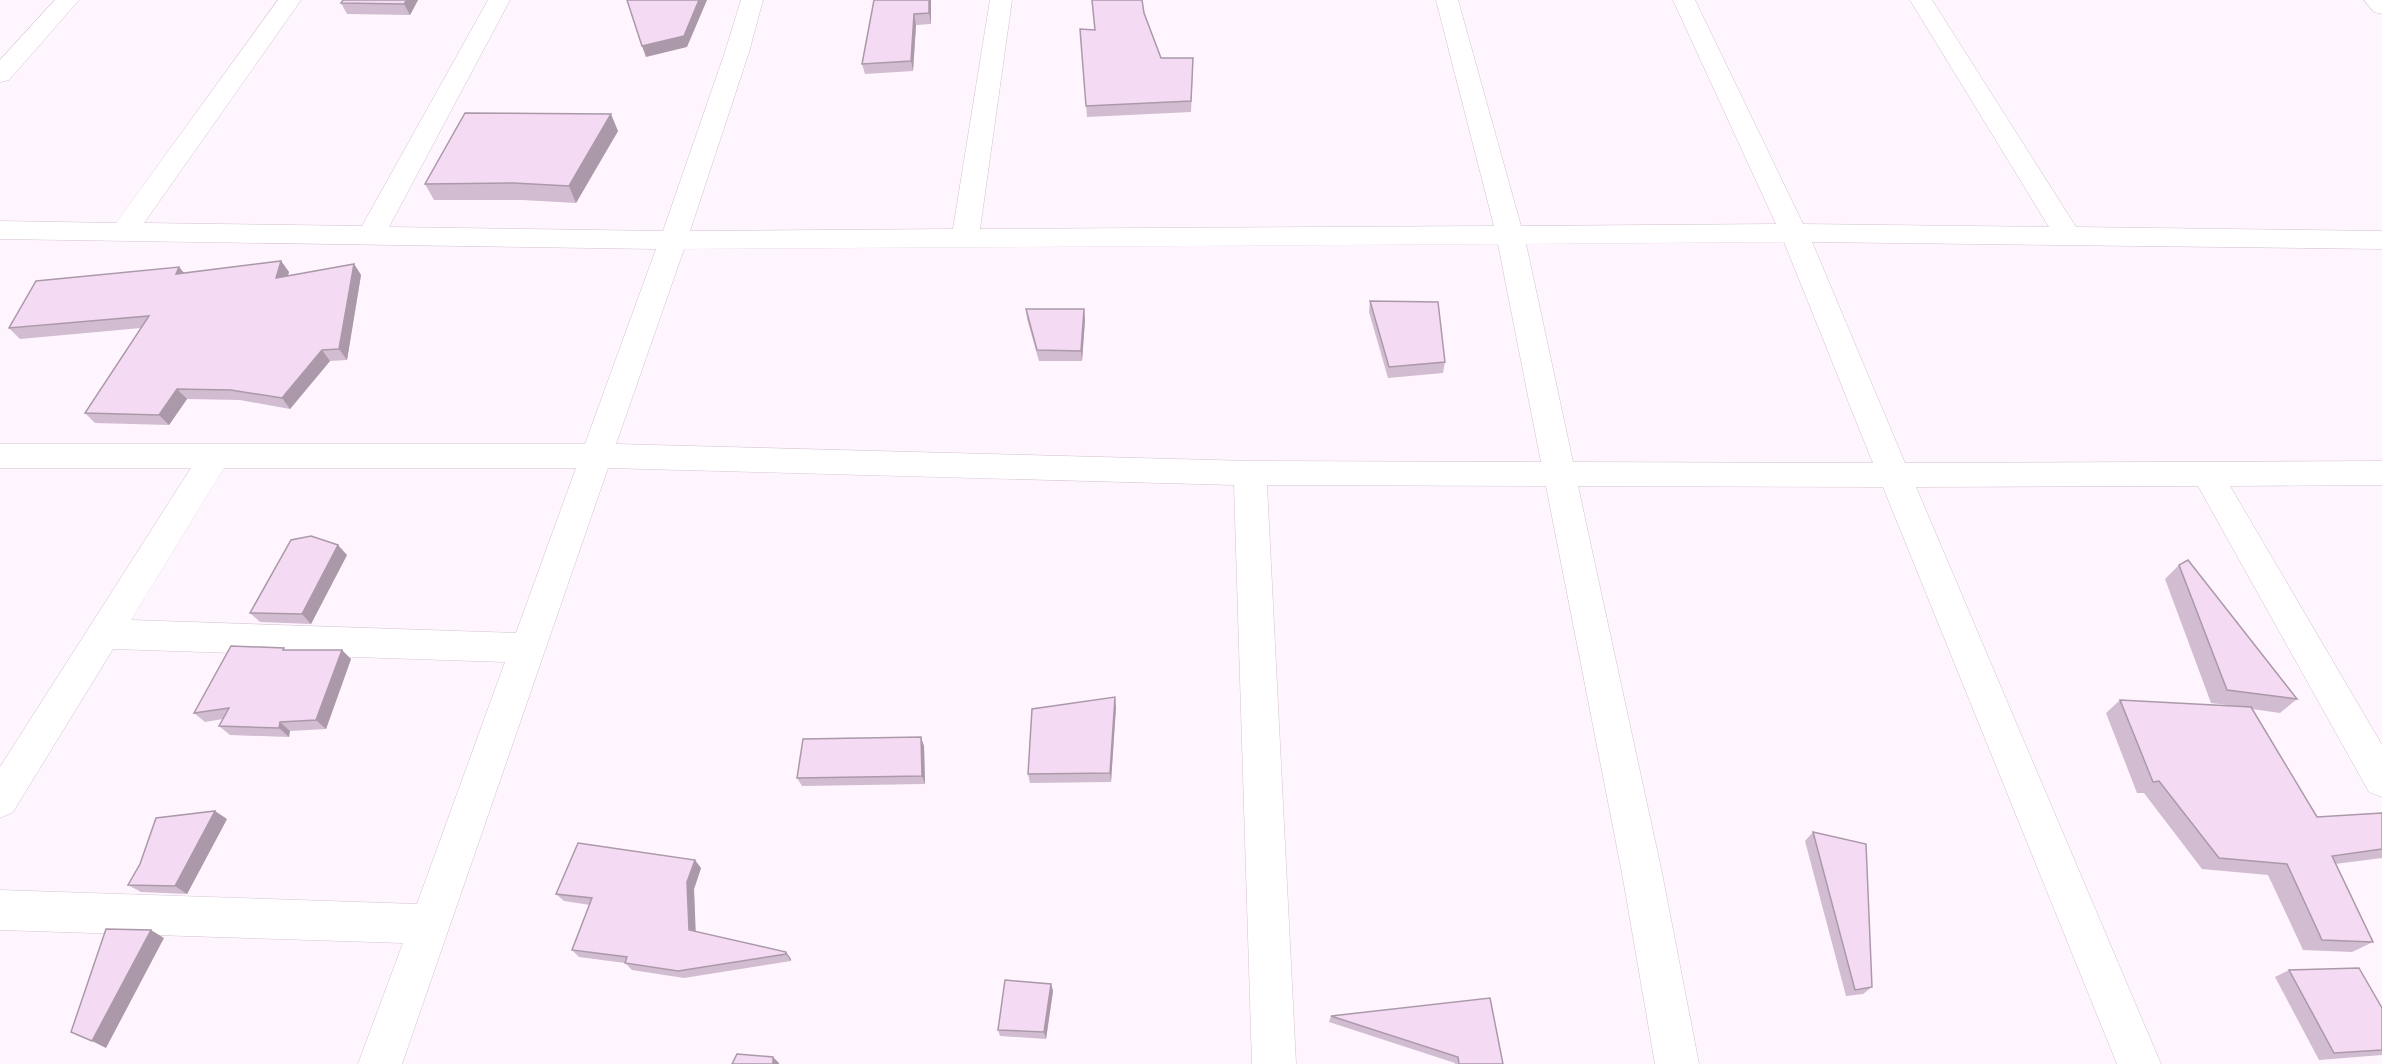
<svg xmlns="http://www.w3.org/2000/svg" width="2382" height="1064" viewBox="0 0 2382 1064" font-family="'Open Sans',sans-serif">
<style>
.lines{fill:none;stroke-linecap:round;stroke-linejoin:round}
.minor-casing{stroke:#d2c2d1;stroke-width:1}
.minor{fill:#fff;fill-rule:evenodd}
.wall{fill:#d2bcd1}
.shaded-wall{fill:#ab99aa}
.building{fill:#f4dbf3;stroke:#ab99aa;stroke-width:1.5}
</style>
<rect width="100%" height="100%" fill="#fff5fe"/>
<g class="lines">
<defs>
<g id="minor">
<path d="M55,0H79L9,80L0,82V60Z"/>
<path d="M278,0H301L144,223L362,226L488,0H510L389,227L663,231L725,52L741,0H763L749,52L690,231L953,229L990,0H1012L980,229L1494,226L1436,0H1458L1521,226L1776,224L1673,0H1695L1803,224L2049,227L1910,0H1932L2076,227L2382,231V249L1812,242L1905,463L2382,461V485L2230,486L2382,745V797L2369,792L2198,486L1916,487L2161,1064H2117L1883,487L1578,486L1662,873L1699,1064H1655L1622,873L1546,486L1267,485L1296,1064H1252L1234,485L608,468L402,1064H358L403,943L0,930V890L417,904L505,662L113,649L13,812L0,818V767L191,468H0V444H585L656,249L0,239V221L116,223ZM1784,242L1873,463L1573,462L1526,244ZM1498,244L1541,462L1250,461L616,444L684,249ZM224,468H576L516,633L131,620Z"/>
<path d="M2364,0H2382V14L2374,12Z"/>
</g>
</defs>
<!-- minor casing -->
<use href="#minor" class="minor-casing"/>
<!-- minor -->
<use href="#minor" class="minor"/>
</g>
<!-- wall -->
<g class="wall">
<path d="M343,0H418L410,15L347,14L341,3Z"/>
<path d="M874,0H931V24L916,25L913,71L865,74L862,64Z"/>
<path d="M1144,13L1161,58L1193,69L1191,112L1087,117L1080,29L1095,30Z"/>
<path d="M618,131L576,203L522,200H434L425,184Z"/>
<path d="M281,261L289,272L288,276L354,264L361,275L347,360L330,361L290,409L240,400L187,399L169,425L95,423L85,413L141,328L20,339L9,328L179,267L184,273Z"/>
<path d="M1370,301L1445,362L1443,373L1388,378L1369,312Z"/>
<path d="M1026,309H1084L1085,320L1082,361H1039L1027,319Z"/>
<path d="M347,555L311,624L260,622L250,613Z"/>
<path d="M2179,565L2297,699L2280,713L2252,709L2317,817L2382,813V858L2335,864L2373,942L2352,952L2303,950L2268,875L2202,869L2144,793H2137L2106,713L2120,700L2235,706L2211,703L2165,579Z"/>
<path d="M286,650L351,659L326,729L290,731L289,737L230,735L219,726L223,719L205,722L194,713Z"/>
<path d="M1116,707L1111,782L1030,783L1028,774Z"/>
<path d="M924,746L925,784L802,786L797,778Z"/>
<path d="M227,819L187,894L141,892L128,885Z"/>
<path d="M1813,832L1872,987L1863,994L1846,996L1805,841Z"/>
<path d="M701,868L694,889L695,932L786,952L791,959V961L684,978L632,970L625,963L579,957L572,950L590,905L564,901L556,894Z"/>
<path d="M2289,970L2382,1008V1055L2319,1060L2275,977Z"/>
<path d="M1051,984L1053,991L1046,1039L1000,1036L998,1030Z"/>
<path d="M1331,1016L1503,1064H1455V1063L1329,1022Z"/>
</g>
<!-- shaded-wall -->
<g class="shaded-wall">
<path d="M407,0H418L410,15L404,4Z"/>
<path d="M699,0H707L687,47L646,57L642,46Z"/>
<path d="M929,0H931V24L929,13Z"/>
<path d="M914,14L916,25L913,71L911,61Z"/>
<path d="M611,114L618,131L576,203L569,186Z"/>
<path d="M281,261L289,272L283,289L276,278Z"/>
<path d="M354,264L361,275L347,360L339,349Z"/>
<path d="M179,267L188,278L176,274Z"/>
<path d="M1084,309L1085,320L1082,361L1081,351Z"/>
<path d="M322,350L330,361L290,409L282,398Z"/>
<path d="M177,389L187,399L169,425L159,415Z"/>
<path d="M338,545L347,555L311,624L302,614Z"/>
<path d="M342,650L351,659L326,729L316,720Z"/>
<path d="M1115,697L1116,707L1111,782L1110,773Z"/>
<path d="M280,722L290,731L289,737L279,728Z"/>
<path d="M921,737L924,746L925,784L922,776Z"/>
<path d="M215,811L227,819L187,894L175,886Z"/>
<path d="M695,860L701,868L694,889L696,938L689,930L687,882Z"/>
<path d="M151,930L164,938L106,1048L92,1041Z"/>
<path d="M786,952L791,959V961L786,954Z"/>
<path d="M1051,984L1053,991L1046,1039L1044,1032Z"/>
<path d="M773,1057L779,1063V1064H773Z"/>
</g>
<!-- building -->
<g class="building">
<path d="M343,0H407L404,4L341,3Z"/>
<path d="M627,0H699L684,36L642,46Z"/>
<path d="M874,0H929V13L914,14L911,61L862,64Z"/>
<path d="M1092,0H1142L1144,13L1161,58H1193L1191,101L1086,106L1080,29L1095,30Z"/>
<path d="M465,113L611,114L569,186L514,183L425,184Z"/>
<path d="M281,261L276,278L354,264L339,349L322,350L282,398L231,390L177,389L159,415L85,413L149,316L9,328L36,281L179,267L176,274Z"/>
<path d="M1370,301L1438,302L1445,362L1389,367Z"/>
<path d="M1026,309H1084L1081,351L1037,350Z"/>
<path d="M311,536L338,545L302,614L250,613L291,540Z"/>
<path d="M2188,560L2297,699L2227,690L2179,565Z"/>
<path d="M231,646L284,648L283,650H342L316,720L280,722L279,728L219,726L229,708L194,713Z"/>
<path d="M1115,697L1110,773L1028,774L1032,709Z"/>
<path d="M2120,700L2251,707L2317,817L2382,813V849L2332,856L2373,942L2322,940L2287,864L2219,858L2159,781L2153,782Z"/>
<path d="M921,737L922,776L797,778L803,739Z"/>
<path d="M215,811L175,886L128,885L140,864L156,818Z"/>
<path d="M1813,832L1866,844L1872,987L1855,990Z"/>
<path d="M578,843L695,860L687,882L689,930L786,952V954L678,971L625,963L627,957L572,950L592,898L556,894Z"/>
<path d="M106,929L151,930L92,1041L71,1032Z"/>
<path d="M2359,968L2382,1008V1050L2334,1053L2289,970Z"/>
<path d="M1005,980L1051,984L1044,1032L998,1030Z"/>
<path d="M1490,998L1503,1064H1459L1458,1057L1331,1016Z"/>
<path d="M737,1054L773,1057V1064H732Z"/>
</g>
</svg>
